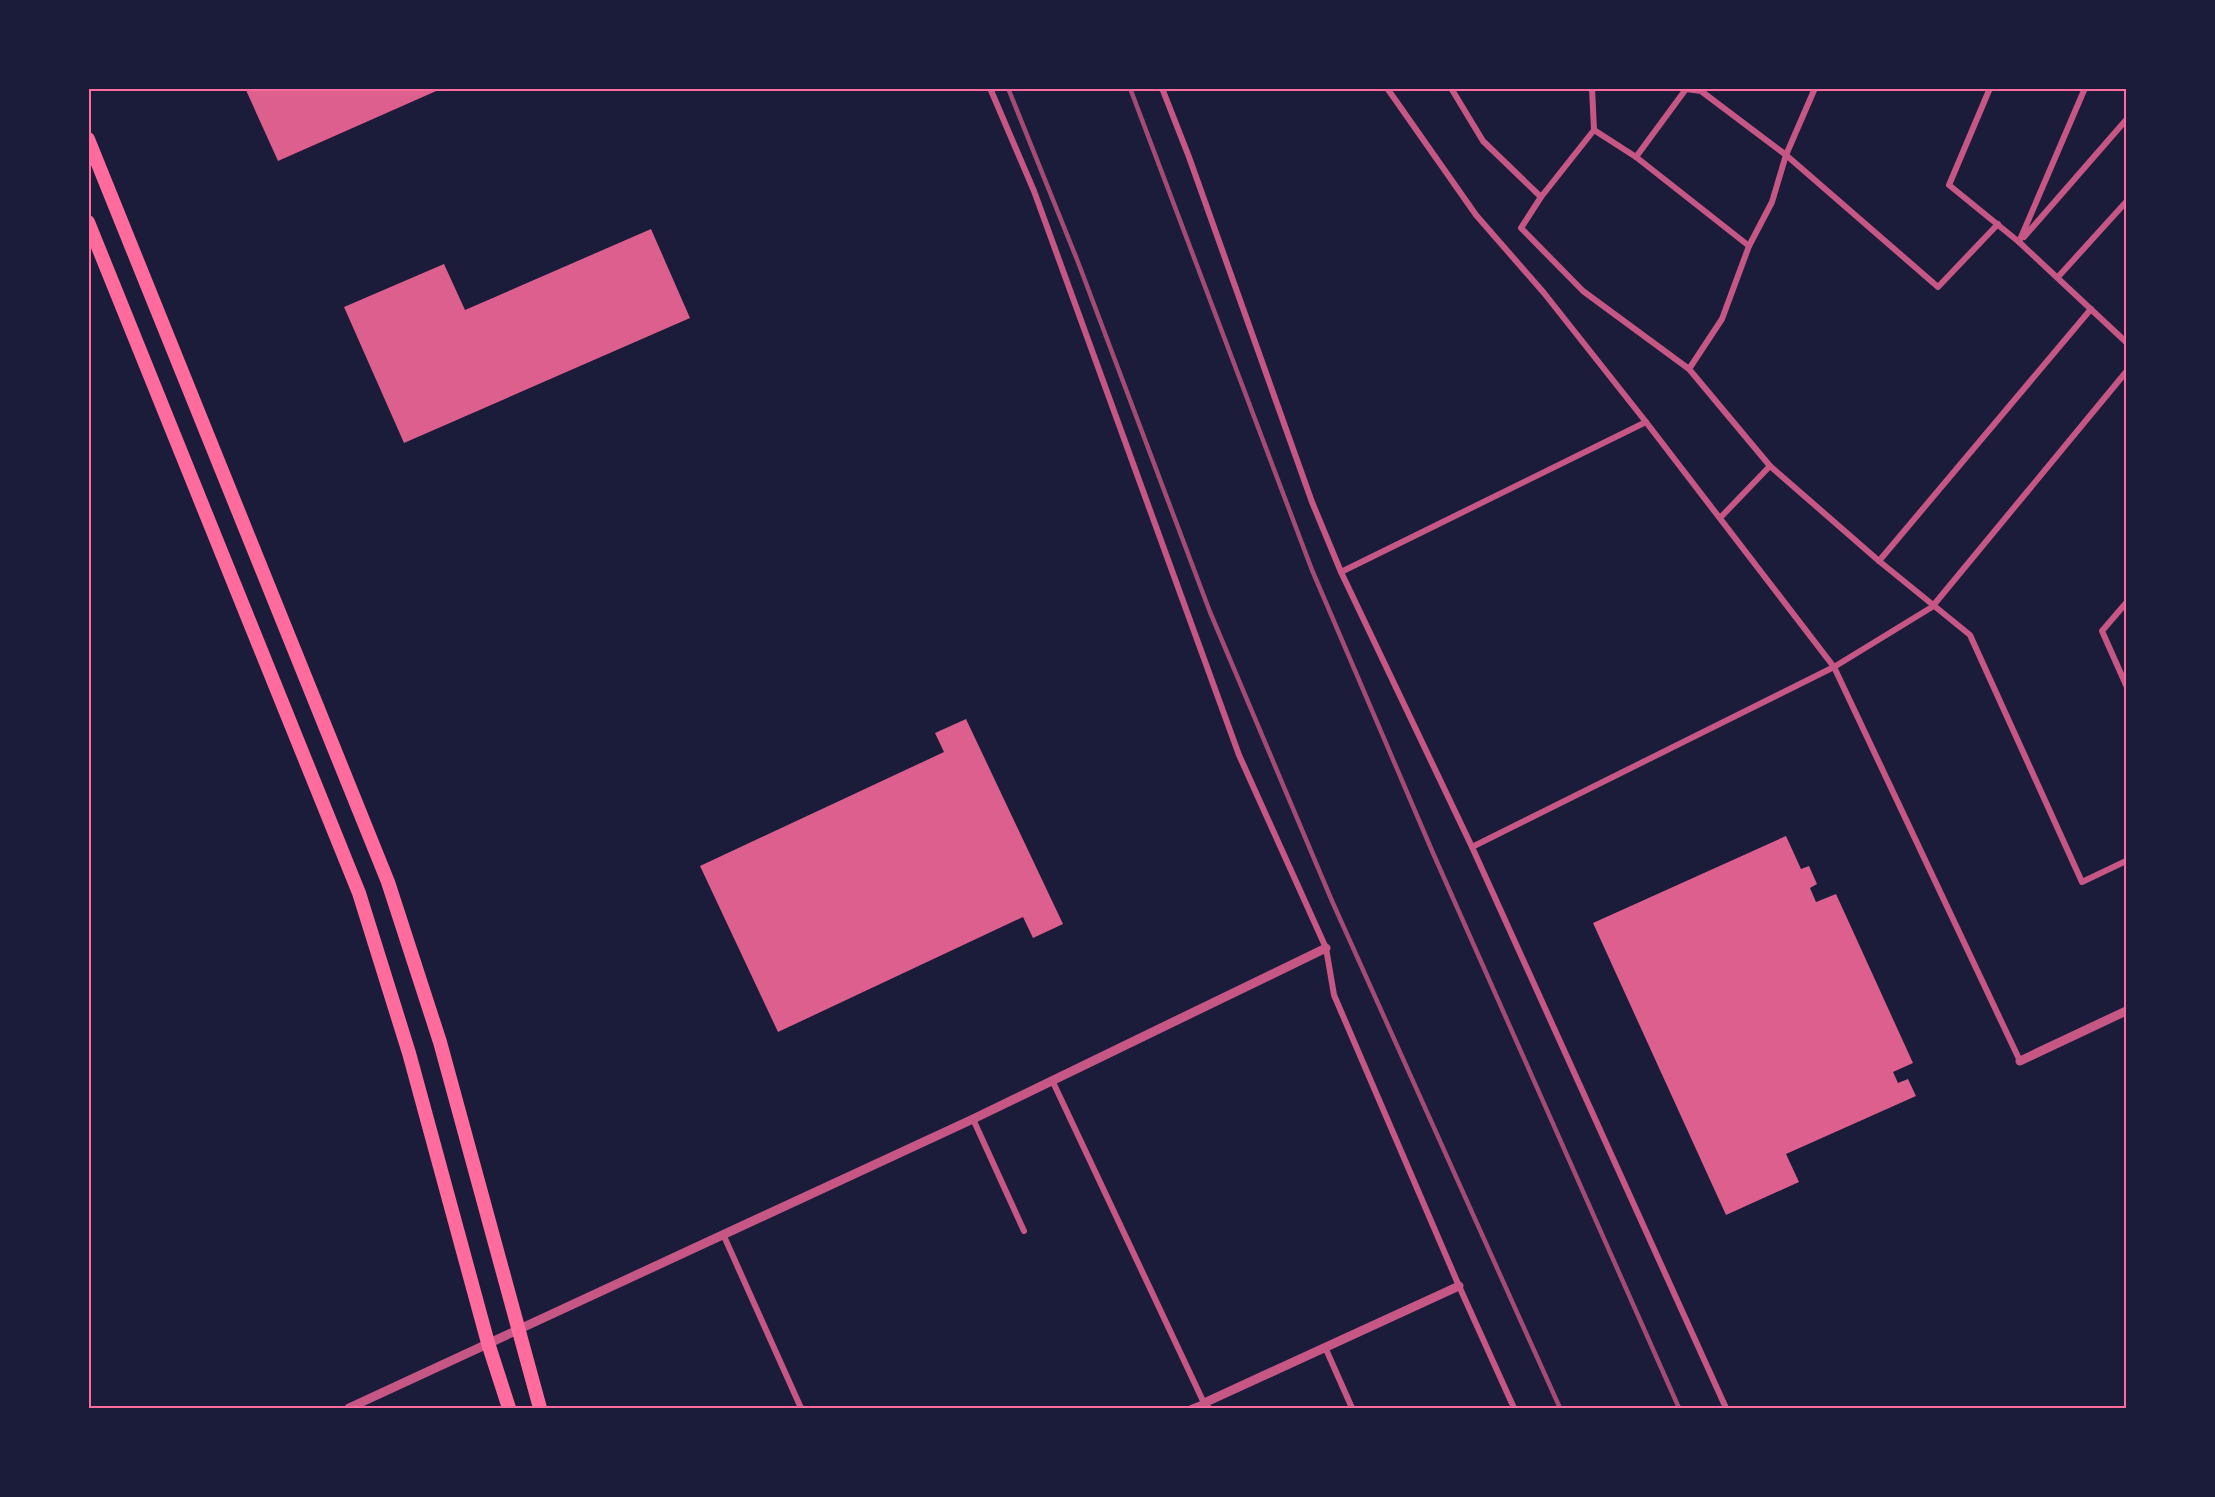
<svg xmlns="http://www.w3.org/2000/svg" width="2215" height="1497" viewBox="0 0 2215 1497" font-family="'DM Sans',sans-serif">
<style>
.building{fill:#dd5f8e}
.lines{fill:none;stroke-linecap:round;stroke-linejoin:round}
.minor{stroke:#c65784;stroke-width:6}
.tertiary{stroke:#c65784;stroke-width:9}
.trunk{stroke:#ff6b9d;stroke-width:14}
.rail{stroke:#a44b75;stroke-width:4.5}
.neatline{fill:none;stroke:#ff6b9d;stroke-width:2}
</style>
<rect width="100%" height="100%" fill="#1b1b3a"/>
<!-- building -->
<g class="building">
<path d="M245,88H443L278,161Z"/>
<path d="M651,229L690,318L404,443L344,307L444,264L465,310Z"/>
<path d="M966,719L1063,924L1033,938L1023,917L778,1032L700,866L944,752L935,733Z"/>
<path d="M1786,836L1801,869L1809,866L1817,884L1810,888L1816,902L1836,894L1913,1063L1893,1072L1898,1083L1908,1079L1916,1096L1786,1154L1799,1182L1726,1215L1593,923Z"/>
</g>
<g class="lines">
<!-- minor -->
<g class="minor">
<path d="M990,88L1034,191L1239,755L1326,948L1334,995L1459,1286L1514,1408"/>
<path d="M1162,88L1189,157L1312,502L1341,572L1472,847L1726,1408"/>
<path d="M1387,88L1476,215L1544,293L1646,422L1834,667L2020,1061"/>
<path d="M1451,88L1483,141L1541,197"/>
<path d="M1592,88L1594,130L1541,197L1521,228L1583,291L1689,369L1770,466L1879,561L1970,635L2082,882L2126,861"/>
<path d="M1990,88L1949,185L2019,242L2126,342"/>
<path d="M1594,130L1636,157L1749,246"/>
<path d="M1636,157L1686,89L1701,91L1786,155L1938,287L1998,224"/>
<path d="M2024,237L2126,120"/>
<path d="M2019,242L2085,88"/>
<path d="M2058,277L2126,202"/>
<path d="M1689,369L1722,319L1749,246L1772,202L1786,155L1815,88"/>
<path d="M1720,518L1770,466"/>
<path d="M1879,561L2091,309"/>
<path d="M1341,572L1646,422"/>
<path d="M2126,603L2102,631L2126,685"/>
<path d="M1472,847L1834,667L1932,607L2126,372"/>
<path d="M1052,1080L1204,1403L1191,1408"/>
<path d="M973,1119L1024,1231"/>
<path d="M723,1234L801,1408"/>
<path d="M1325,1347L1352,1408"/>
</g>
<!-- tertiary -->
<g class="tertiary">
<path d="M2020,1061L2126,1011"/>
<path d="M349,1408L973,1119L1326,948"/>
<path d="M1207,1408L1204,1403L1459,1286"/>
</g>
<!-- trunk -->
<g class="trunk">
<path d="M88,139L388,882L440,1042L540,1408"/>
<path d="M88,222L359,893L409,1053L488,1343L509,1408"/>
</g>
<!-- rail -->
<g class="rail">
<path d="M1008,88L1078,262L1210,612L1332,901L1560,1408"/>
<path d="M1130,88L1312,570L1433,853L1679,1408"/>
</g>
</g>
<!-- border -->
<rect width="2215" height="1497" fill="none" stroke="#1b1b3a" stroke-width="180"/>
<rect x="90" y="90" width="2035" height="1317" class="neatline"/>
</svg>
